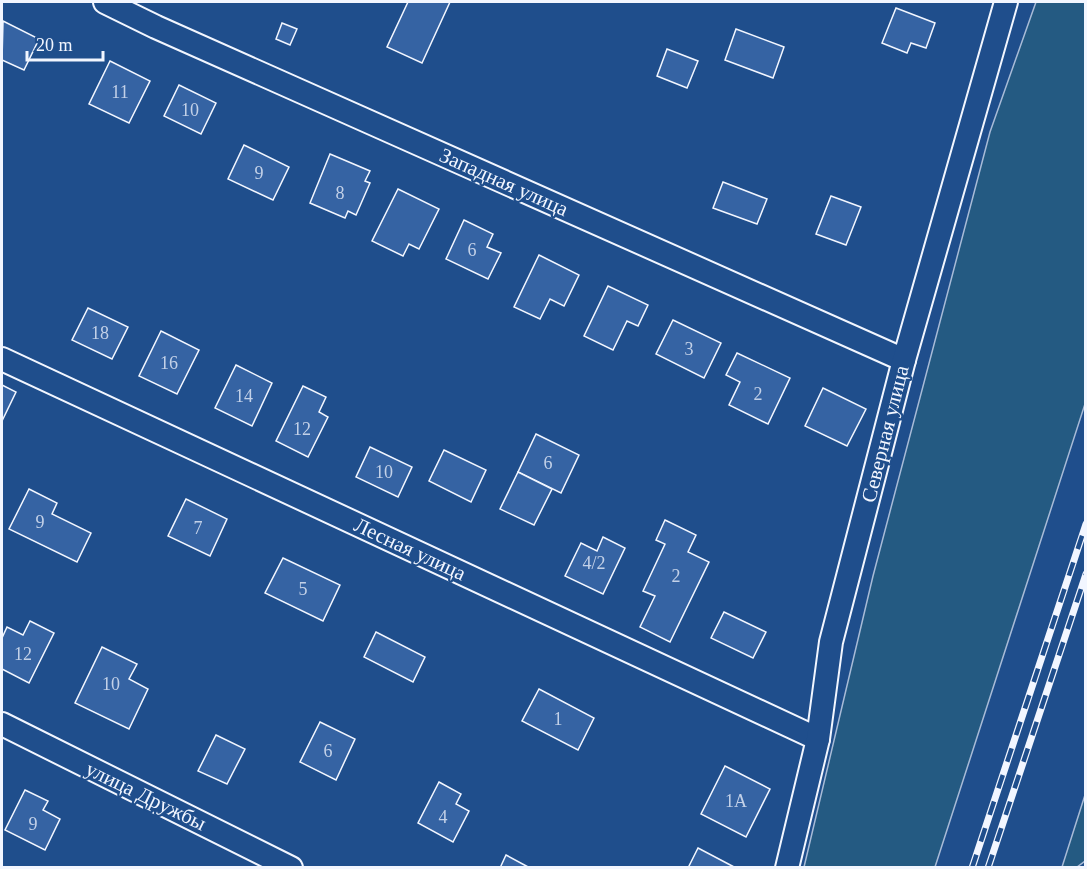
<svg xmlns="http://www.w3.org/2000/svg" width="1087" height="869" viewBox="0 0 1087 869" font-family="Georgia,serif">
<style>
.green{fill:#245a82;stroke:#a8bbd7;stroke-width:1.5}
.building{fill:#3563a3;stroke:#f2f6ff;stroke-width:1.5}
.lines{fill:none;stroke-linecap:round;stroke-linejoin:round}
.minor-casing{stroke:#f2f6ff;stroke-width:26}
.minor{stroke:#1f4e8c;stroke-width:22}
.rail-casing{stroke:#f2f6ff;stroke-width:7}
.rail{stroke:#1f4e8c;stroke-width:4.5;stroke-dasharray:14;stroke-linecap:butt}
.labels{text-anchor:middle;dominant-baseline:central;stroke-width:4.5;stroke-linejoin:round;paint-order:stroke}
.number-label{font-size:18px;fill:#c3d1e8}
.street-label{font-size:21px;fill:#f2f6ff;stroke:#1f4e8c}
</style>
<rect width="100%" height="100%" fill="#1f4e8c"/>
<!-- green -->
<g class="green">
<path d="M1036,2H1085V404L935,867H804L873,576L990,132Z"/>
<path d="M1085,795V861L1077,867H1062Z"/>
</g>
<!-- building -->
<g class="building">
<path d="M408,2H450L422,63L387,47Z"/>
<path d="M896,8L935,23L926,48L911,43L907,53L882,43Z"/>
<path d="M3,21L39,39L24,70L2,60Z"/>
<path d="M282,23L297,29L290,45L276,39Z"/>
<path d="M736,29L784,47L773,78L725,60Z"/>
<path d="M667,49L698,61L687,88L657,76Z"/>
<path d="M110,61L150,81L129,123L89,104Z"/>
<path d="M179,85L216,103L201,134L164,116Z"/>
<path d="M244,145L289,167L273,200L228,179Z"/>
<path d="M330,154L370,171L365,181L370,183L356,215L348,211L345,218L310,203Z"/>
<path d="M723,182L767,199L757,224L713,208Z"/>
<path d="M398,189L439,209L419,249L409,244L403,256L372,241Z"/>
<path d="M831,196L861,207L846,245L816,234Z"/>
<path d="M464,220L493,234L487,247L501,253L488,279L446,259Z"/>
<path d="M539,255L579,275L564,306L550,299L540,319L514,307Z"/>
<path d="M608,286L648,305L638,326L627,321L613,350L584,336Z"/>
<path d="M88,308L128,327L112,359L72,340Z"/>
<path d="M673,320L721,343L704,378L656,354Z"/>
<path d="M161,331L199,350L177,394L139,376Z"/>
<path d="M737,353L790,378L768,424L729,405L740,382L726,375Z"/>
<path d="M236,365L272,383L252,426L215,408Z"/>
<path d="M2,385L16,392L2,421Z"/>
<path d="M303,386L326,397L319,412L328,417L308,457L276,441Z"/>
<path d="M823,388L866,409L847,446L805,426Z"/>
<path d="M536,434L579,455L561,493L518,472Z"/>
<path d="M370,447L412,467L398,497L356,477Z"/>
<path d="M444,450L486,470L471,502L429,481Z"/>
<path d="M518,472L552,489L534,525L500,509Z"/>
<path d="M29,489L57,503L52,514L91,533L77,562L9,529Z"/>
<path d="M186,499L227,519L210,556L168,536Z"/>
<path d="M665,520L696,535L688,552L709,562L670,642L640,627L655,596L643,591L665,544L656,540Z"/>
<path d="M603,537L625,548L603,594L565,576L581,543L597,551Z"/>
<path d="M283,558L340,585L323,621L265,593Z"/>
<path d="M724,612L766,632L753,658L711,638Z"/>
<path d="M30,621L54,633L29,683L2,669V638L7,627L23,635Z"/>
<path d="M376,632L425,657L413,682L364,657Z"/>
<path d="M102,647L137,664L129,679L148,689L129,729L75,703Z"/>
<path d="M539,689L594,718L578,750L522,721Z"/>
<path d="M320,722L355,739L336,780L300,762Z"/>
<path d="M216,735L245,749L227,784L198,771Z"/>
<path d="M725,766L770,789L746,837L701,814Z"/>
<path d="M439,782L461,794L456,804L469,811L453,842L418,823Z"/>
<path d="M25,790L48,801L43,810L60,819L45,850L5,830Z"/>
<path d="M698,848L736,868H688Z"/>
<path d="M506,855L530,868H500Z"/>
</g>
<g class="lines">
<defs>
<g id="minor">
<path d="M105,2L156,27L904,360"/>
<path d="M2,359L818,739"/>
<path d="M2,724L291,868"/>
<path d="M787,868L818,739L831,642L904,360L1006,2"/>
</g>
</defs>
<!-- minor casing -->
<use href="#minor" class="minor-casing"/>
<!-- minor -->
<use href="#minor" class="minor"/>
<defs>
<g id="rail">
<path d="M972,868L1086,524"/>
<path d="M988,868L1086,574"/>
</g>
</defs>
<!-- rail casing -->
<use href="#rail" class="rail-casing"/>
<!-- rail -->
<use href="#rail" class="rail"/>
</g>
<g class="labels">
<!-- number labels -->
<g class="number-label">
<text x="120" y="92">11</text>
<text x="190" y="110">10</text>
<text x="259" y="173">9</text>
<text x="340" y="193">8</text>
<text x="472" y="250">6</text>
<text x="100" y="333">18</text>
<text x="689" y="349">3</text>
<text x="169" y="363">16</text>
<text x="758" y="394">2</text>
<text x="244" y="396">14</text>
<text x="302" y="429">12</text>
<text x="548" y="463">6</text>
<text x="384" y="472">10</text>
<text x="40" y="522">9</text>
<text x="198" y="528">7</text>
<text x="594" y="563">4/2</text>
<text x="676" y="576">2</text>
<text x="303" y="589">5</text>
<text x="23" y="654">12</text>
<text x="111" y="684">10</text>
<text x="558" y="719">1</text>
<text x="328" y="751">6</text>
<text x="736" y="801">1А</text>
<text x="443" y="817">4</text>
<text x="33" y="824">9</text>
</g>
<!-- street labels -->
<g class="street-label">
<text transform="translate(504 182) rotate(24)">Западная улица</text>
<text transform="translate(885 434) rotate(-76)">Северная улица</text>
<text transform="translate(410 549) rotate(25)">Лесная улица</text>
<text transform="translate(146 796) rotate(26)">улица Дружбы</text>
</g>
</g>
<!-- border -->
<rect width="1087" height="869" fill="none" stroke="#f2f6ff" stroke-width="6"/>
<!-- scale -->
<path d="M27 51v9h76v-9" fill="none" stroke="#f2f6ff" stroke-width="3"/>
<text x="36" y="51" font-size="18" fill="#f2f6ff" stroke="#1f4e8c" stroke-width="4.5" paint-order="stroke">20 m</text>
</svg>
